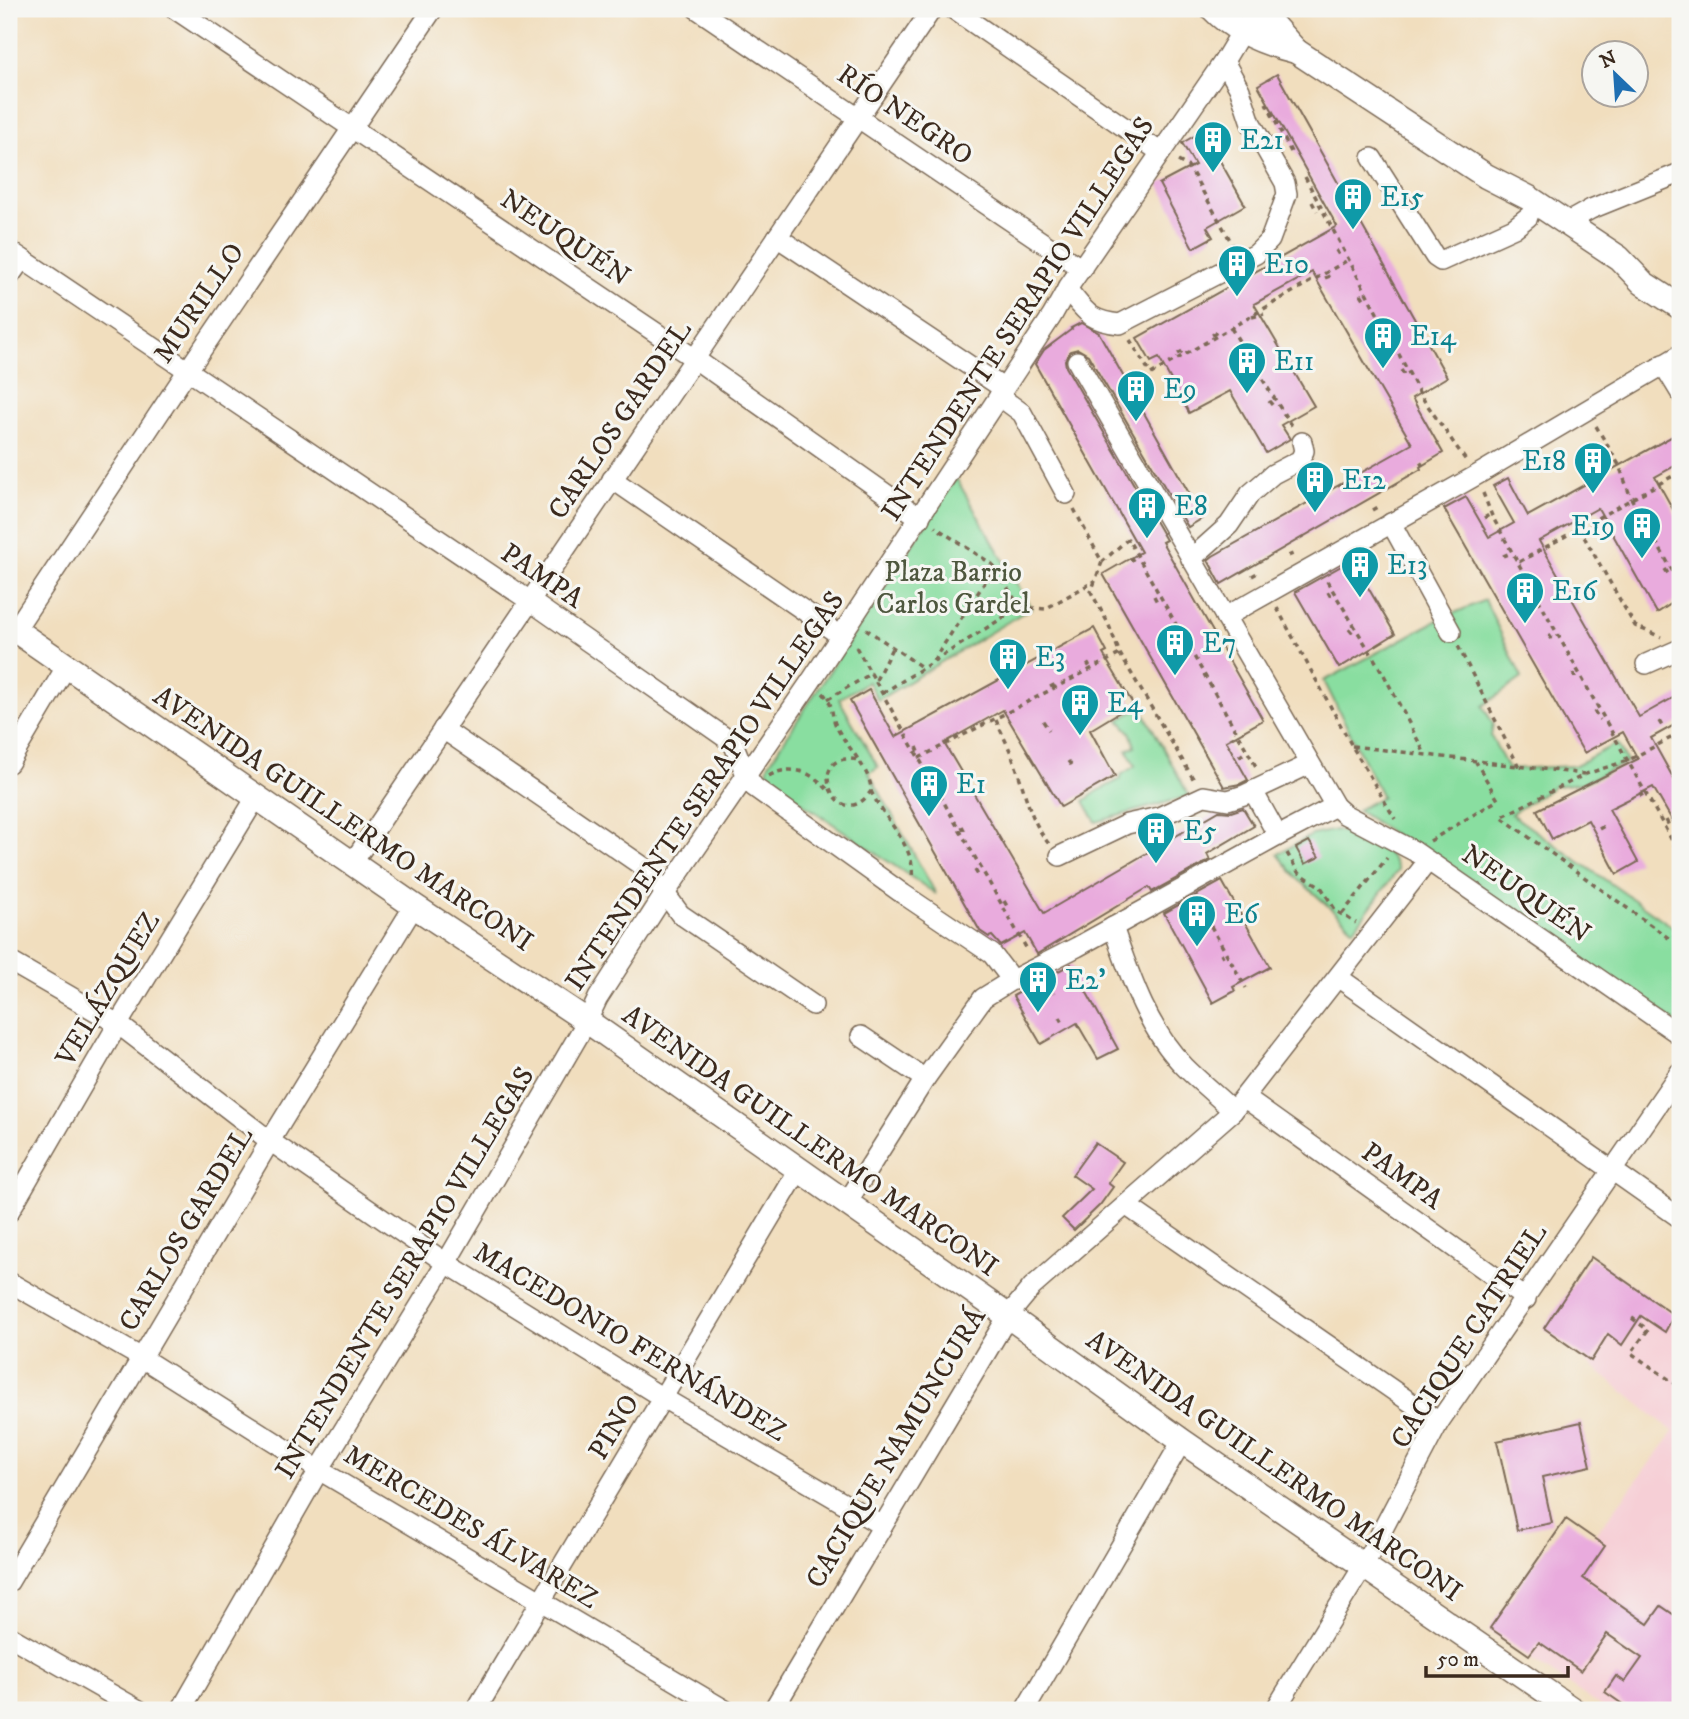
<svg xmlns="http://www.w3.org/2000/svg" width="1689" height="1719" viewBox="0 0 1689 1719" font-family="'IM FELL DW Pica',serif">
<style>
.built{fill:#f6cfd6}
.green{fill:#89dea0;stroke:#62845f;stroke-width:2}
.building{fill:#e9abdd}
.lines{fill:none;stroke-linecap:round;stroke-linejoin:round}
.minor-casing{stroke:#7b6956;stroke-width:22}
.major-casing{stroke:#7b6956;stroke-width:27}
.path{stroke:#7b6956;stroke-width:3.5;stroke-dasharray:5 5;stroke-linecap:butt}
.minor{stroke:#fff;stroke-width:19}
.major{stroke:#fff;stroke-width:24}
.labels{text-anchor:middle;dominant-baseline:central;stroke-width:6;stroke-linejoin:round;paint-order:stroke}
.street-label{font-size:28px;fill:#3b2a1e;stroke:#f6f6f2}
.culture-label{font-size:28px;fill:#0d838f;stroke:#f6f6f2;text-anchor:start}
.park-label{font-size:28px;fill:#4e573e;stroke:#f6f6f2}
</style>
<rect width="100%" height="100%" fill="#f6f6f2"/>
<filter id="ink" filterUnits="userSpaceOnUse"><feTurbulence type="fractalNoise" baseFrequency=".0143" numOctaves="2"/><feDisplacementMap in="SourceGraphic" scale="14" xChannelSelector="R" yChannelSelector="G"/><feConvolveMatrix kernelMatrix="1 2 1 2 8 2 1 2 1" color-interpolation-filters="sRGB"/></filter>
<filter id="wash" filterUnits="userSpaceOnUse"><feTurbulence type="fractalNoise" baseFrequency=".00686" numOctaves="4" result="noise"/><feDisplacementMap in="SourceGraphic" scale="28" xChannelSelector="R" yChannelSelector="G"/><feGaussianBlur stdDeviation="1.57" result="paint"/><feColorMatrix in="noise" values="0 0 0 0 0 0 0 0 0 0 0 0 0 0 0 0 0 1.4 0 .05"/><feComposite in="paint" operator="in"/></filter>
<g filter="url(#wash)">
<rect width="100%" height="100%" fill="#f1debe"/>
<!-- built -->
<path class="built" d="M1591,1257L1680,1320V1710H1606L1488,1630L1567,1519L1593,1537L1674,1432L1544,1328Z"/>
<!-- green -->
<g class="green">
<path d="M956,478L1031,608L878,700L868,682L839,699L878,767L869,773L936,894L767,779L768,765Z"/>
<path d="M1485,600L1522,678L1483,706L1493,724L1491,736L1508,769L1574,766L1617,743L1627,762L1583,783L1555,786L1511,814L1680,932V974L1675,982L1680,986V1025L1357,810L1382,797L1324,681L1438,620Z"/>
<path d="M1141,707L1189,796L1096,822L1084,801L1098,791L1121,779V775L1135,766L1127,750L1135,746L1130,732L1119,720Z"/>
<path d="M1336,830C1359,837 1390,844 1398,870L1354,929L1297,878L1278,854L1312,835Z"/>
</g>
<g id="blocks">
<!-- building -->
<g class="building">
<path d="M1277,74L1447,377L1412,398L1443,453L1420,467L1421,469L1221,584L1208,560L1213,556L1412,444L1312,272L1254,304L1314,406L1281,425L1290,439L1266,453L1230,391L1189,413L1159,358L1151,362L1137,338L1337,226L1258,85Z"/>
<path d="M1203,131L1245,205L1207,227L1213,237L1193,248L1159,184L1195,165L1182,143Z"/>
<path d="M1081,323L1099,333L1203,518L1188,527L1088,355L1078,349L1070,351L1065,360L1066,367L1166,540L1162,542L1263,720L1226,741L1248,780L1240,784L1224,787L1103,574L1141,552L1035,364L1044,350L1072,329L1071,328Z"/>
<path d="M1680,432V463L1655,477L1680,522V598L1657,613L1598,508L1539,541L1639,717L1680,694V722L1651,738L1680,790V834L1653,787L1609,809L1638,862L1617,874L1588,820L1552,839L1537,810L1638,759L1623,732L1584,753L1444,509L1466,497L1489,537L1514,523L1493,486L1508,478L1528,516Z"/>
<path d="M1352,560L1395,634L1339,668L1295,592Z"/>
<path d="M1094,628L1107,652L1103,654L1133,704L1090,730L1115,776L1061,807L1003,710L944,743L1044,913L1219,811L1231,812L1243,808L1254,826L1207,854L1210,860L1152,892L1149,887L1037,954L1025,933L1001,946L992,936L989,937L980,931L850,701L869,690L895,737Z"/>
<path d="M1309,841L1319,857L1305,864L1296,848Z"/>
<path d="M1222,881L1270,967L1233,987L1235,991L1213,1003L1164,913Z"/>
<path d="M1071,964L1118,1049L1098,1059L1077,1023L1041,1044L1013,996Z"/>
<path d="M1095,1143L1123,1162L1108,1183L1113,1187L1100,1205L1074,1230L1062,1218L1092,1189L1072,1175Z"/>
<path d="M1591,1257L1674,1315L1665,1332L1641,1316L1622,1345L1608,1334L1591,1361L1544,1328Z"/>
<path d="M1581,1422L1591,1466L1542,1477L1552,1523L1517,1530L1497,1441Z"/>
<path d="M1566,1519L1605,1546L1583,1578L1648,1624L1661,1606L1680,1619V1710H1631L1605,1692L1616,1676L1625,1682L1642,1658L1607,1634L1581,1671L1539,1642L1529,1655L1490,1628Z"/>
</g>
</g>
</g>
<g filter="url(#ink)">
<use href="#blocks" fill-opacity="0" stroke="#7b6956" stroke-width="2"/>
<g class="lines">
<defs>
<g id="minor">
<path d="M175,9L695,359L920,518"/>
<path d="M697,9L1082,269"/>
<path d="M953,9L1160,152"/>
<path d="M1372,158L1435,257L1441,261L1514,228L1528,217"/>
<path d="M1566,223L1591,209L1680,173"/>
<path d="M777,237L1003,388"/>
<path d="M9,250L530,601L733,743L747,777L754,787L903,894L992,954L1012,980"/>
<path d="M9,277L22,259"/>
<path d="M1067,289C1086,312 1089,321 1120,324L1256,254L1270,240L1287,194L1285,183L1251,123L1240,90L1224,61"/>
<path d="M1077,361L1335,806L1344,814L1414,851L1680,1035"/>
<path d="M1663,364L1680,392"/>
<path d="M999,396L1022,413L1066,494"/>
<path d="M612,479L841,636"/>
<path d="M1391,523L1451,632"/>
<path d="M1191,559L1229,525L1250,494L1273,474L1300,460L1304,451L1302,442"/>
<path d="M1225,617L1477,475L1680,355"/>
<path d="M15,630L188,370L433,9"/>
<path d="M1646,664L1680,649"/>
<path d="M443,729L648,870L680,914L813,1005"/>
<path d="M9,763L66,667"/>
<path d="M1253,791L1278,836"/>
<path d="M1060,856L1127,824L1159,817L1204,796L1228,800L1244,795L1310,764"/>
<path d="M353,862L932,9"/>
<path d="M1113,927C1130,976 1147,1029 1185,1067C1200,1082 1217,1096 1233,1111"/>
<path d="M9,961L118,1024L270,1141L446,1263L663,1398L881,1525"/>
<path d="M1339,978L1680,1218"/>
<path d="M861,1036L925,1079"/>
<path d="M1245,1098L1526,1299"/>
<path d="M846,1204L925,1079L983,998L1012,980L1077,947L1278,836L1335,806"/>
<path d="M1127,1206L1439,1422"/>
<path d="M9,1212L118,1024L257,796"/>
<path d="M9,1282L142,1358L319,1470L725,1710"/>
<path d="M9,1582L270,1141L414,906"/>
<path d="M9,1636L139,1710"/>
<path d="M181,1710L319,1470L446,1263L587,1021L598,998L666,892L811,681L1052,316L1067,289L1224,61L1242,31"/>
<path d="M476,1710L798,1171"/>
<path d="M773,1710L1008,1316L1032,1287L1233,1111L1428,861"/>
<path d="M1025,1710L1182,1441"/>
<path d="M1275,1710L1364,1565L1439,1422L1680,1072"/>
</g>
<g id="major">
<path d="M1213,9C1235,32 1266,44 1296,51"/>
<path d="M1250,9L1270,22L1296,51L1486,176L1529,198L1619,258L1643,283L1680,307"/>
<path d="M9,626L414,906L587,1021L1008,1316L1182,1441L1573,1710"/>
</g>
</defs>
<!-- minor casing -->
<use href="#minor" class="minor-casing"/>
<!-- major casing -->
<use href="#major" class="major-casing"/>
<!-- path -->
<g class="path">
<path d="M1266,103L1291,152"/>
<path d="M1178,161L1189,167L1234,247"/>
<path d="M1305,177L1421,396L1467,462"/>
<path d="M1312,202L1317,211"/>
<path d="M1336,250L1339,255"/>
<path d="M1325,278L1332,275"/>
<path d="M1361,294L1365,300"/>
<path d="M1252,317L1264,314"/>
<path d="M1231,328L1292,427"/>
<path d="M1212,335L1219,331"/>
<path d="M1379,335L1382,340"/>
<path d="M1130,340L1151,374L1348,260"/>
<path d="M1178,354L1186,349"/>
<path d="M1246,363L1250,368"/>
<path d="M1401,370L1405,376"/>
<path d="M1269,401L1273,406"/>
<path d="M1596,426L1619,465L1631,498L1680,584"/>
<path d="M1420,465L1423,463"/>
<path d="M1678,467L1680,470"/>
<path d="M1483,493L1492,516L1680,855"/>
<path d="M1074,509L1102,562L1091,592L1108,623L1120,654L1194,780"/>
<path d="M1372,510L1379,506"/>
<path d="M1484,518L1489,515"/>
<path d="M1579,528L1635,626L1661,637"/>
<path d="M1644,529L1647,535"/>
<path d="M1288,556L1295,553"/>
<path d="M1503,556L1508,554"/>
<path d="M1130,557L1135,563"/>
<path d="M1102,562L1128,539L1258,770"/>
<path d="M1519,562L1680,472"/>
<path d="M1665,569L1669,575"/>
<path d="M1252,576L1259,572"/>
<path d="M1327,581L1384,675L1425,754"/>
<path d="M1328,592L1332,599"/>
<path d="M1154,596L1157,602"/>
<path d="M1020,607L1045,609L1095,581"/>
<path d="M1277,608L1352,746L1395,819"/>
<path d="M866,629L923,668"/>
<path d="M1349,629L1354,635"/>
<path d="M1549,635L1552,639"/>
<path d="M1458,646L1519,767"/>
<path d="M856,647L1028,951"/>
<path d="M933,661L995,567"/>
<path d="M1087,666L1090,664"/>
<path d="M1573,673L1576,679"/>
<path d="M876,680L892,648"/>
<path d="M1050,687L1056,684"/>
<path d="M823,693C835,706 830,715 837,728C846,746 872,771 871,791C837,840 801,748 858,760"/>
<path d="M883,693L1020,607L992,564L935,527"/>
<path d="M828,699L872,673"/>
<path d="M1594,711L1600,720"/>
<path d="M996,720C1002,734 1009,747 1014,761C1025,790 1029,819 1049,844"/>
<path d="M1043,721L1049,730"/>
<path d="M1659,721L1662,726"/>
<path d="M1680,733L1629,760L1586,774L1501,817L1670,939L1680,934"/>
<path d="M1352,746L1584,774"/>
<path d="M917,747L919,752"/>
<path d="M1239,757L1243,754"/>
<path d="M919,758L1120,654"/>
<path d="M1068,761L1074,769"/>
<path d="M769,776C790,764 811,771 827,789"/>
<path d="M871,791C882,817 917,848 912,877"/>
<path d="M931,792L934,797"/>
<path d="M1640,792L1644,800"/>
<path d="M1666,820L1669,826"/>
<path d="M962,826L965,832"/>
<path d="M1599,829L1606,825"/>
<path d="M1430,841L1498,800L1476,762"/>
<path d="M1287,853L1298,872L1321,887L1336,911L1356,923"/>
<path d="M975,870L978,875"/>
<path d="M1196,900L1246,988"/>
<path d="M1004,901L1007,906"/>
<path d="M1342,914L1387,858"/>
<path d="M1221,953L1223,957"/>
<path d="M1049,984L1054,993"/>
<path d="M1060,1017L1064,1024"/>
<path d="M1632,1318L1648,1330L1631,1353L1680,1387"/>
</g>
<!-- minor -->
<use href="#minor" class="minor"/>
<!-- major -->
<use href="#major" class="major"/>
</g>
</g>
<!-- icons -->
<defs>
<symbol id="building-pin" viewBox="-11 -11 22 30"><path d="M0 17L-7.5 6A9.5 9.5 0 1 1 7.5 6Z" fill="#0f9aa8" stroke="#f6f6f2"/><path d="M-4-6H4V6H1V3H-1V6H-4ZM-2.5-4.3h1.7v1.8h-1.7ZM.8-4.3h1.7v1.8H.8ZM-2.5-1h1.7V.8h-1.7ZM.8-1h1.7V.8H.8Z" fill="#fff"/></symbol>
</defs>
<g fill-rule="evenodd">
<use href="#building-pin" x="1191" y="118" width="44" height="60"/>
<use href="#building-pin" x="1331" y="175" width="44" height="60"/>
<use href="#building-pin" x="1215" y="242" width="44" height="60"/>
<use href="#building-pin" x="1361" y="314" width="44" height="60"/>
<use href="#building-pin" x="1225" y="339" width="44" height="60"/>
<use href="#building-pin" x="1114" y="367" width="44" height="60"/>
<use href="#building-pin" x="1571" y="439" width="44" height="60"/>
<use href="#building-pin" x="1293" y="458" width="44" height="60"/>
<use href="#building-pin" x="1125" y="484" width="44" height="60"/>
<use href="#building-pin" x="1620" y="504" width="44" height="60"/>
<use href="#building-pin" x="1338" y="543" width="44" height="60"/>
<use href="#building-pin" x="1503" y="569" width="44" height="60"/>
<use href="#building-pin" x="1153" y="621" width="44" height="60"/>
<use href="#building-pin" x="986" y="635" width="44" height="60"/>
<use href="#building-pin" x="1058" y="681" width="44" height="60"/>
<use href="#building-pin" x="907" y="762" width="44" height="60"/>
<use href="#building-pin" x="1134" y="809" width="44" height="60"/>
<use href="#building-pin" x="1175" y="892" width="44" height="60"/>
<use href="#building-pin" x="1016" y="958" width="44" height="60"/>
</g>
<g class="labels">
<!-- street labels -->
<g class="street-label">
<text transform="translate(905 115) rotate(34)">RÍO NEGRO</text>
<text transform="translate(565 238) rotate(34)">NEUQUÉN</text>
<text transform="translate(199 303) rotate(-56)">MURILLO</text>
<text transform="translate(1018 319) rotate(-57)">INTENDENTE SERAPIO VILLEGAS</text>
<text transform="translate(620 420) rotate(-56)">CARLOS GARDEL</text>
<text transform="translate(542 576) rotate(34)">PAMPA</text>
<text transform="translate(705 791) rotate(-56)">INTENDENTE SERAPIO VILLEGAS</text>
<text transform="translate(343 819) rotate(34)">AVENIDA GUILLERMO MARCONI</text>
<text transform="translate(1526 894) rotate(35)">NEUQUÉN</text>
<text transform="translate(108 989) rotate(-59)">VELÁZQUEZ</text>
<text transform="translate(810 1141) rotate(35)">AVENIDA GUILLERMO MARCONI</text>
<text transform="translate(1402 1176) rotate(36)">PAMPA</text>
<text transform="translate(186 1229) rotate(-59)">CARLOS GARDEL</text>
<text transform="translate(405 1273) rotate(-59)">INTENDENTE SERAPIO VILLEGAS</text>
<text transform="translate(1469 1336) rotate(-57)">CACIQUE CATRIEL</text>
<text transform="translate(630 1342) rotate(31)">MACEDONIO FERNÁNDEZ</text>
<text transform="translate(614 1427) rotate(-59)">PINO</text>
<text transform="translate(896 1448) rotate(-59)">CACIQUE NAMUNCURÁ</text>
<text transform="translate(1274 1466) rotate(35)">AVENIDA GUILLERMO MARCONI</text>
<text transform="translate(471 1527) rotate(31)">MERCEDES ÁLVAREZ</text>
</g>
<!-- culture labels -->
<g class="culture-label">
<text x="1240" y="140">E21</text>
<text x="1380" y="197">E15</text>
<text x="1264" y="264">E10</text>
<text x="1410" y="336">E14</text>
<text x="1274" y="361">E11</text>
<text x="1163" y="389">E9</text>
<text x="1566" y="461" text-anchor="end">E18</text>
<text x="1342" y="480">E12</text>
<text x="1174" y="506">E8</text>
<text x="1615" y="526" text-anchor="end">E19</text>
<text x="1387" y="565">E13</text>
<text x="1552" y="591">E16</text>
<text x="1202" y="643">E7</text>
<text x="1035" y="657">E3</text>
<text x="1107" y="703">E4</text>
<text x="956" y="784">E1</text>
<text x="1183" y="831">E5</text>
<text x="1224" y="914">E6</text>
<text x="1065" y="980">E2'</text>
</g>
<!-- park labels -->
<g class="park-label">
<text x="953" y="572">Plaza Barrio<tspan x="953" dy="32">Carlos Gardel</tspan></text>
</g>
</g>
<!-- margin -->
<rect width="1689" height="1719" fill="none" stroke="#f6f6f2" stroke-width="35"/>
<!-- north arrow -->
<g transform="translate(1615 74) rotate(335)"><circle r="33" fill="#f6f6f2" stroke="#aba49d" stroke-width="2"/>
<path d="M0-5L12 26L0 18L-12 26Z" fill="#1f6fb2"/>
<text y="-10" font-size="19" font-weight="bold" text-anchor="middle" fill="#3b2a1e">N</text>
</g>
<!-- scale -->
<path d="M1426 1666v10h142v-10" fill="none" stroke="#3b2a1e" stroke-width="3.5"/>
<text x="1437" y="1666" font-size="21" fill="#3b2a1e" stroke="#f6f6f2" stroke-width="5" paint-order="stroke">50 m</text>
</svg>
